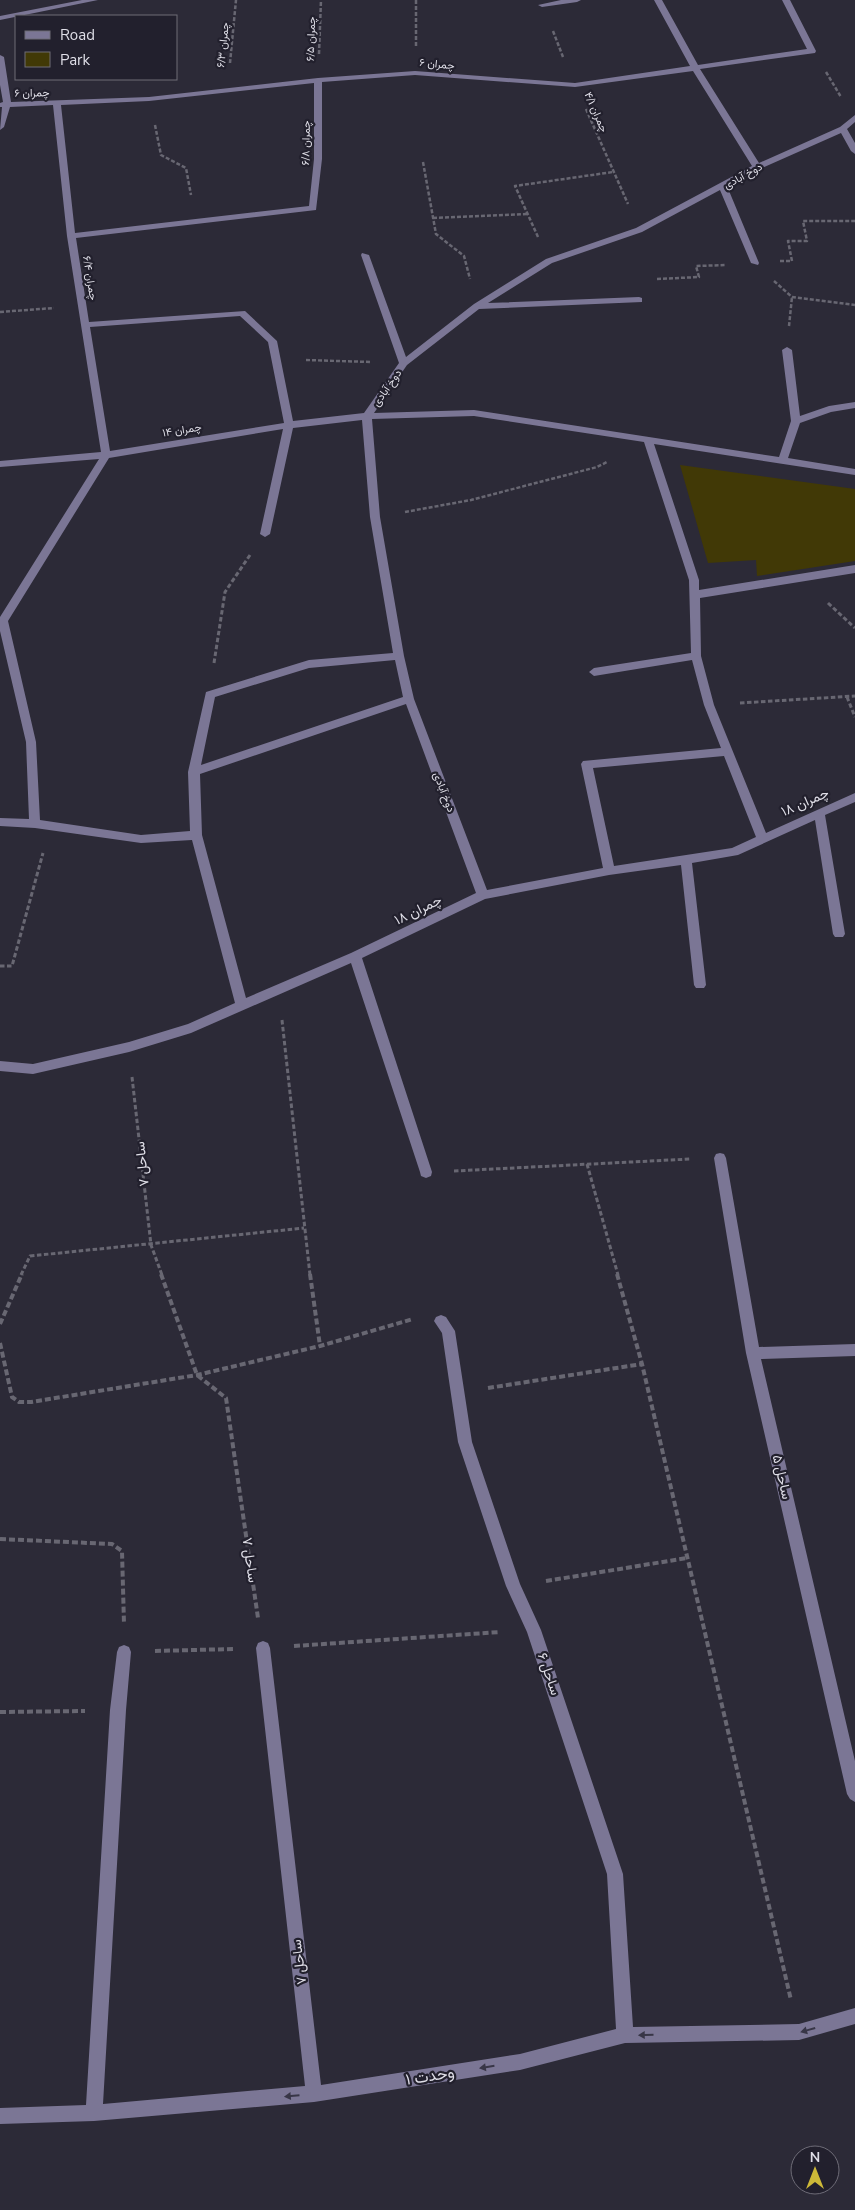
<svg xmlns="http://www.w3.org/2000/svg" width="855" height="2210" viewBox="0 0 855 2210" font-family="'Nunito Sans',Vazirmatn,sans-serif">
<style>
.green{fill:#413906}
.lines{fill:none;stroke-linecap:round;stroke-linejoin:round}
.path-far2{stroke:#686772;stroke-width:2.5;stroke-dasharray:4 2;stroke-linecap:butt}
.path-far1{stroke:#686772;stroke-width:3;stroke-dasharray:4.5 2.5;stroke-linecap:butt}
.path{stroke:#686772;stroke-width:4;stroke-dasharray:6 3;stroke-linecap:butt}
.minor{fill:#7b7695;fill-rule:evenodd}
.oneway{fill:#383647}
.labels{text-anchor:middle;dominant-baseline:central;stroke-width:4.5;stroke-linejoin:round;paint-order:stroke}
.far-street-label{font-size:11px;fill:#dfdee7;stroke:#22202d}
.street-label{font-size:14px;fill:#dfdee7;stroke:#22202d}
.near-street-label{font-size:16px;fill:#dfdee7;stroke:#22202d}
</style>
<rect width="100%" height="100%" fill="#2c2a37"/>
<!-- green -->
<path class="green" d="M680,465L855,489V561L757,576L756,560L708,563Z"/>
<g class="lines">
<!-- path-far2 -->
<g class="path-far2">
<path d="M416,0V47"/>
<path d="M553,31L563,57"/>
<path d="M319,54L321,0"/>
<path d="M230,63L236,0"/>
<path d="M826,72L841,97"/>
<path d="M586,109L628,204"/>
<path d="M155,125L161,155L186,168L191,195"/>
<path d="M423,162L436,234L464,256L470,279"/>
<path d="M433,218L527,214"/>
<path d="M538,237L515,186L613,172"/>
<path d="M780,261H792L788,241H807L803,221H855"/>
<path d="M657,279L699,277L696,266L726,265"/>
<path d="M774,281L792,297L855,305"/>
<path d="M0,312L54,308"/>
<path d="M789,326L792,297"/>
<path d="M306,360L370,362"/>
<path d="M405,512L471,500L597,467L607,462"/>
</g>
<!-- path-far1 -->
<g class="path-far1">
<path d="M828,603L855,628"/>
<path d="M214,663L225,592L250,555"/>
<path d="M847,697L855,717"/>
<path d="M740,703L855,696"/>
<path d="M0,966H12L43,853"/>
<path d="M282,1020L310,1275"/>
<path d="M132,1077L151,1245L162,1275"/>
<path d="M587,1164L618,1275"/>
<path d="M454,1171L690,1159"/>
<path d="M21,1275L30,1256L304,1228"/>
</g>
<!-- path -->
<g class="path">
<path d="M161,1274L197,1375L226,1398L258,1618"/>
<path d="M310,1274L320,1346"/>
<path d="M617,1274L642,1364L791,2000"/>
<path d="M0,1324L22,1274"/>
<path d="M0,1343L12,1397L19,1402H31L197,1375L320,1346L413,1319"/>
<path d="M488,1388L642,1364"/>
<path d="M0,1539L112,1544L122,1551L124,1624"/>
<path d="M546,1581L687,1558"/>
<path d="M294,1646L500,1632"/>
<path d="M155,1651L233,1649"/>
<path d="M0,1712L85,1711"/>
</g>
<!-- minor -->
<g class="minor">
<path d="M82,0H98L0,20V16Z"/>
<path d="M561,0H581L577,2L542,7L538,5Z"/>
<path d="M654,0H662L698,65L807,49L782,0H790L816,51L815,53L700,69L759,163L840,127L855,115V122L847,129L855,143V154L851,151L841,133L760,169L727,186L759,263L758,265L751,263L720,190L642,232L552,263L488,303L639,297L642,298V302L479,309L407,365L374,413L474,410L779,457L791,421L782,350L787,347L792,350L800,416L829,406L855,402V408L831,412L800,423L788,458L855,469V475L654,444L699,580V590L855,565V573L700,598L701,656L714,705L766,833L855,793V802L825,815L845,934L843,937H835L833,934L815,820L738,855L692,863L706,985L704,988H696L694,985L681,865L609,875L485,899L362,958L432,1172L431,1176L426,1178L421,1176L420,1172L351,963L191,1033L129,1052L33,1074L0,1071V1061L33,1064L129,1042L188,1024L235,1003L192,840L141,843L35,828L0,826V818L29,819L26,742L0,631V617L99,459L0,467V461L101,452L67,236L53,105L10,107L4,127L0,130L2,107H0V103L3,102L0,85V55L4,57L11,102L149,97L318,78L415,71L575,83L690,66ZM693,71L752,166L636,228L546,259L474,304L406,357L369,255L362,253L361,255L399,363L364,413L293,421L277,341L245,311L89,322L76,238L316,210L322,159V82L415,75L575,87ZM314,83V159L309,206L75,233L61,105L149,101ZM240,316L268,342L284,423L110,451L90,327ZM474,416L644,442L689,580L691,653L594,668L589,672L594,676L692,660L704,705L721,748L583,761L581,764L603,868L487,890L414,699L404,656L380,517L372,419ZM362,420L370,517L393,653L309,660L206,692L188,772L190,831L141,835L40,820L36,742L8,621L109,458L283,429L260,534L265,537L270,534L293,428ZM395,660L403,697L201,765L215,697L309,668ZM406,704L476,893L351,953L246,998L202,835L200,774ZM724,756L756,837L732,848L614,866L593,768Z"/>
<path d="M720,1153L724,1154L726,1158L759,1347L855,1344V1356L761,1359L855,1761V1802L850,1799L847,1794L746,1353L714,1158L716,1154Z"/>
<path d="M441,1315L446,1317L455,1331L472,1442L520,1584L541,1630L623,1874L633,2027L799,2024L855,2008V2024L799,2040L625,2043L520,2070L314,2102L94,2121L0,2124V2108L86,2105L110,1710L117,1652L119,1647L124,1645L129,1647L131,1652L126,1710L103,2104L305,2086L256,1648L258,1643L263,1641L268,1643L270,1648L321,2085L520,2054L616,2029L607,1874L527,1632L506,1586L458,1442L442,1333L434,1321L436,1317Z"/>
</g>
</g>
<!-- one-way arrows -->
<defs><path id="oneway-solid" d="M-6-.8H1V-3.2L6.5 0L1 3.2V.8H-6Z" transform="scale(1.25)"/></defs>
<g class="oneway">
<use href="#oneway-solid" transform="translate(808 2030) rotate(164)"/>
<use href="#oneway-solid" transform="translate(646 2035) rotate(179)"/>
<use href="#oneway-solid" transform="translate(487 2067) rotate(171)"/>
<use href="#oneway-solid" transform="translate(292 2096) rotate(175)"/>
</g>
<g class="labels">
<!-- far-street labels -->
<g class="far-street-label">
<text transform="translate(311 39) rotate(-88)">چمران ۶/۵</text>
<text transform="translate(223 45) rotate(-84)">چمران ۶/۳</text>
<text transform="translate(437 64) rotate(6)">چمران ۶</text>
<text transform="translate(32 93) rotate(-1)">چمران ۶</text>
<text transform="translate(596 112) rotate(66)">چمران ۴/۱</text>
<text transform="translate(306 143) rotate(-89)">چمران ۶/۸</text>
<text transform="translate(743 176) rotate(-29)">دوخ آبادی</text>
<text transform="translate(90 278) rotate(81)">چمران ۶/۴</text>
<text transform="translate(387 388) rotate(-55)">دوخ آبادی</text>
<text transform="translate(182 430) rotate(-9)">چمران ۱۴</text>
<text transform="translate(444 792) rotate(69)">دوخ آبادی</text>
</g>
<!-- street labels -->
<g class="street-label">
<text transform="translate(805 802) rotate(-24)">چمران ۱۸</text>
<text transform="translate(418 910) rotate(-26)">چمران ۱۸</text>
<text transform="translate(142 1164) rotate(-96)">ساحل ۷</text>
<text transform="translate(782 1477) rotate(77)">ساحل ۵</text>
<text transform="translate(250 1560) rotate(82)">ساحل ۷</text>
<text transform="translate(549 1674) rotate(71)">ساحل ۶</text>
<text transform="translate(299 1962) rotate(-97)">ساحل ۷</text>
</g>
<!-- near-street labels -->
<g class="near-street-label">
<text transform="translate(430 2076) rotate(-9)">وحدت ۱</text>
</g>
</g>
<!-- legend -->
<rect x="15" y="15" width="162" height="65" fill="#22202d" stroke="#6e6c77"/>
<rect x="25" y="31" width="25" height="8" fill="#7b7695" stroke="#6e6c77"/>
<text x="60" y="40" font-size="15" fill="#dfdee7">Road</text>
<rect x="25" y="52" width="25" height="15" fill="#413906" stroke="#6e6c77"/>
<text x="60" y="65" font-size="15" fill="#dfdee7">Park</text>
<!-- north arrow -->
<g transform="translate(815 2170)"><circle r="24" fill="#22202d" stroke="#6e6c77"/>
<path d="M0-4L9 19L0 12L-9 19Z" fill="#cdb938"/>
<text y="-8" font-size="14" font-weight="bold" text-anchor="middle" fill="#dfdee7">N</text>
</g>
</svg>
